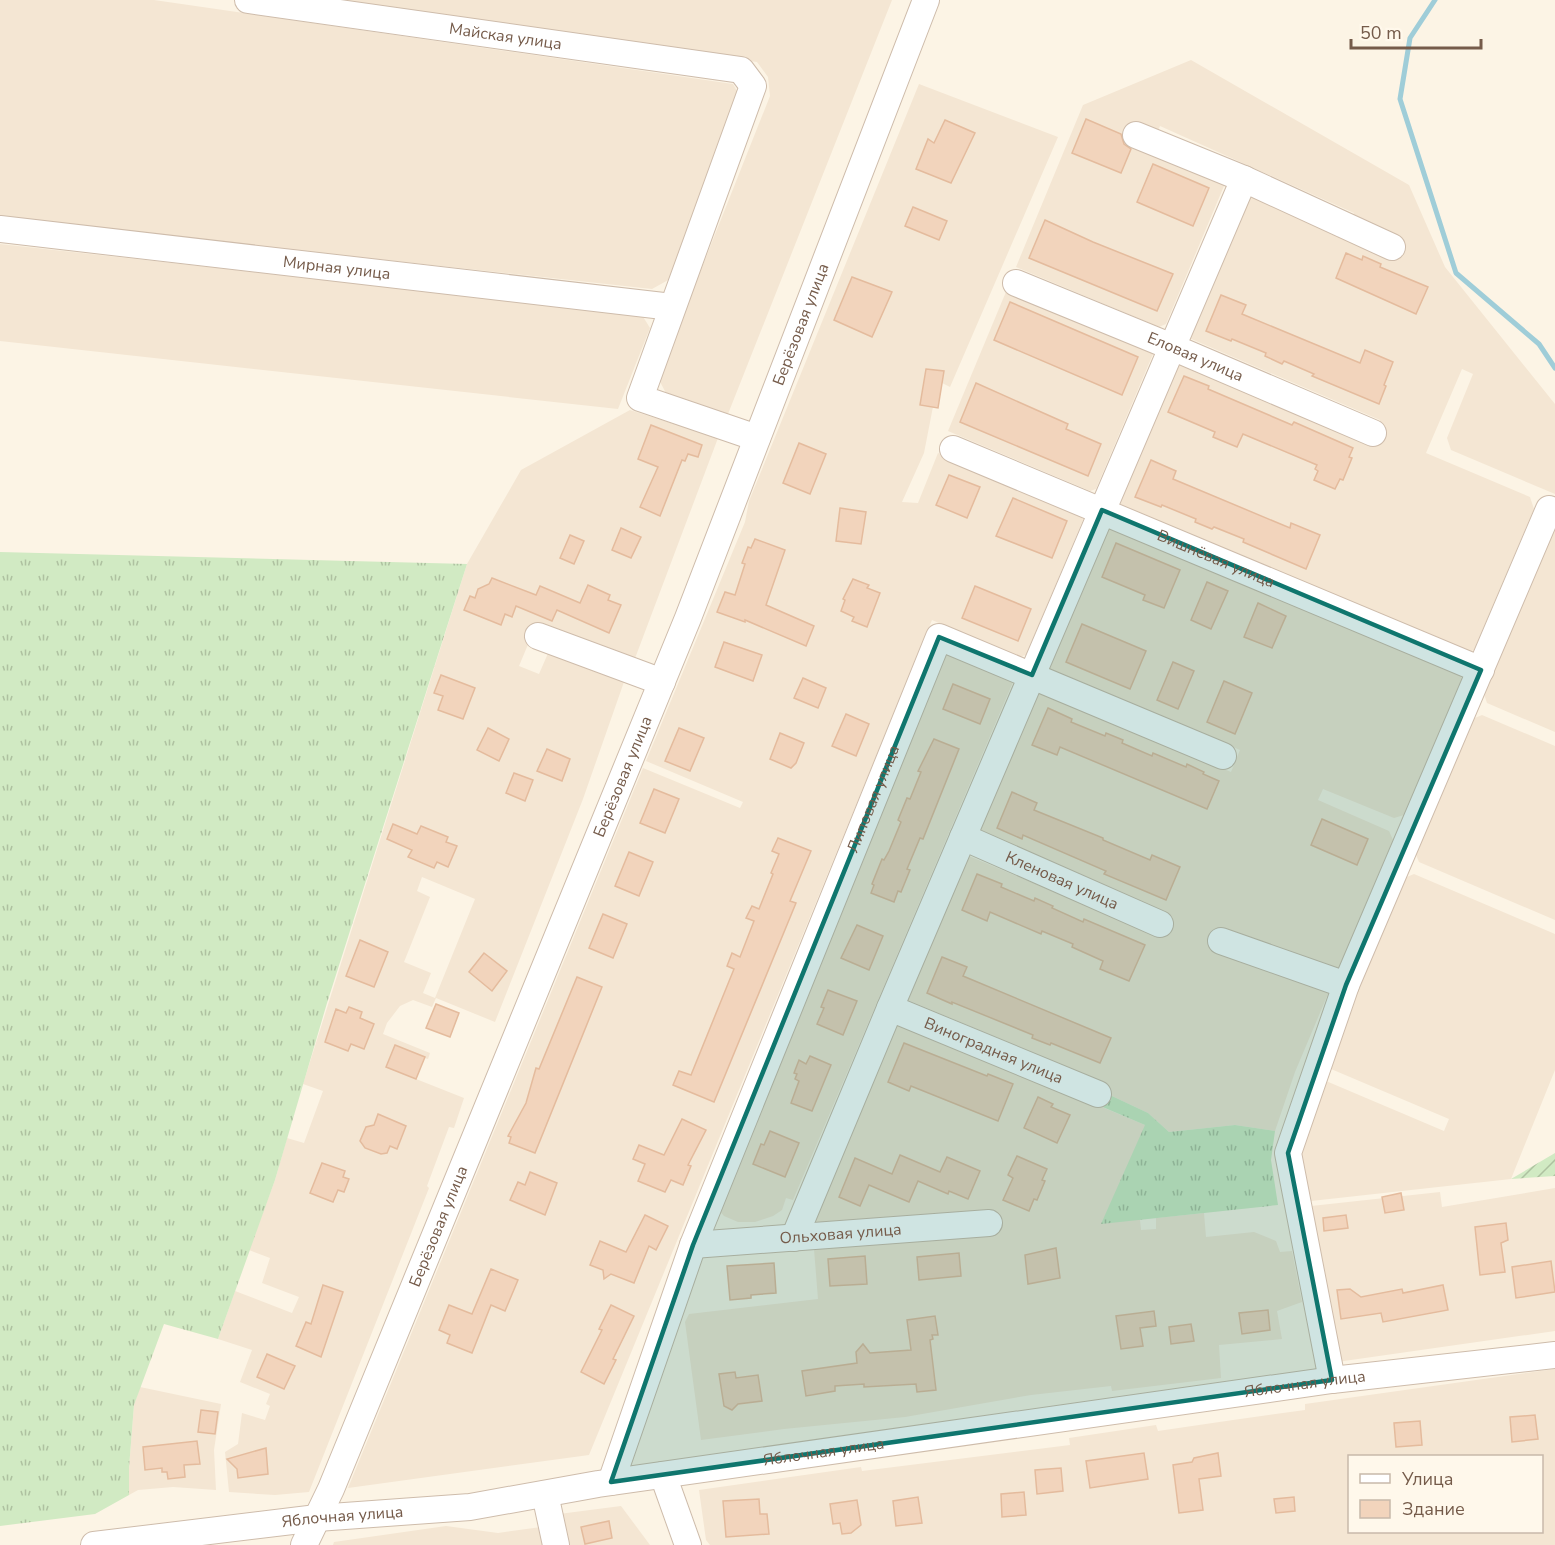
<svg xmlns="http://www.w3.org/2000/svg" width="1555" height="1545" viewBox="0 0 1555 1545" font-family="'Nunito Sans',sans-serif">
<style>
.residential{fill:#f4e6d3;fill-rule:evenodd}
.grass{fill:url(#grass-tufts)}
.garden{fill:url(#garden-furrows)}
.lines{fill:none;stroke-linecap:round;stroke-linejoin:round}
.stream{stroke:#9fcdd8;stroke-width:5}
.building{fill:#f2d4bc;stroke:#e4bb9d;stroke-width:1.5}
.minor-casing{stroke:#cebcab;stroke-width:28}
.minor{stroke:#fff;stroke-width:26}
.marked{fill:#0f766e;fill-opacity:0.2;stroke:#0f766e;stroke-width:4.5;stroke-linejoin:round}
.labels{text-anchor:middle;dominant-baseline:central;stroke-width:6;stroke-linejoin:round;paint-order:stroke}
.street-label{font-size:16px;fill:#755b4a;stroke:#fff8eb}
</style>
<defs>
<pattern id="grass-tufts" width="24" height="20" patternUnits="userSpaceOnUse" patternTransform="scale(1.5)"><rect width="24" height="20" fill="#d1eac3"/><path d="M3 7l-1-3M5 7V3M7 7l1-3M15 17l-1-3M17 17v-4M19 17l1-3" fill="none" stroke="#aec1a0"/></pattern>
<pattern id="garden-furrows" width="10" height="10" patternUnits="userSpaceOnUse" patternTransform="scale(1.5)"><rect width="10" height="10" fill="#d1eac3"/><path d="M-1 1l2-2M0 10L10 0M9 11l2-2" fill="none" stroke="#aec1a0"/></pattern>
</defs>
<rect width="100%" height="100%" fill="#fcf4e5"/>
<!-- residential -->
<g class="residential">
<path d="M0,0H154L733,84L741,98L670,279L652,289L0,218Z"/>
<path d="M335,0H892L728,414L667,395L658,378L770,96L768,77L757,62Z"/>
<path d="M1191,60L1409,185L1445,267L1555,404V494L1451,450L1447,438L1473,374L1462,369L1426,453L1530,497L1534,509L1474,650L1462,655L1310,585L1118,504L1179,360L1372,441L1380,420L1189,338L1251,191L1350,223L1354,213L1160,126L1151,147L1222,179L1224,186L1166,324L1159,327L1016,267L1083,105Z"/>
<path d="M919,84L1058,137L950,387L938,381L924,453L902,502L918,503L938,453L1080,513L1083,520L1026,655L1019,657L932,620L589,1455L348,1488L643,768L740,808L743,802L646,761L745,522L749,501Z"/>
<path d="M0,244L642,315L650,328L618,409L0,341Z"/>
<path d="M1008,287L1150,347L1153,354L1096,489L1090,491L948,431Z"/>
<path d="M630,410L718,438L634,661L537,623L519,666L539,674L549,651L625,679L583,799L495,1022L436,998L432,1007L413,1000L400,1006L387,1023L383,1034L430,1053L428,1059L424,1058L416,1079L464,1098L454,1128L449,1127L427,1186L429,1188L309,1492L275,1495L229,1492L225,1452L238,1444L242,1413L265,1420L270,1406L266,1404L270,1394L240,1382L252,1350L218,1339L235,1291L292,1313L299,1297L262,1283L270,1258L249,1250L275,1180L287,1138L304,1143L323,1091L303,1084L467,564L521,470ZM422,877L475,899L435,998L423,993L431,973L404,962L430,897L417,891Z"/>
<path d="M1109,525L1457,667L1462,679L1404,815L1394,818L1323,789L1318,800L1389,831L1393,840L1295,1072L1275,1131L1235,1125L1169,1132L1148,1113L1097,1089L1100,1081L908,1000L969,856L1161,937L1170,916L978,834L1039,691L1231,772L1240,750L1048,669Z"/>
<path d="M1555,525V732L1487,703L1483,691Z"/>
<path d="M946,654H952L1010,678L1013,682L793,1200L786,1198L782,1210L773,1216L755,1222H738L724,1216L717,1208Z"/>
<path d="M1482,715L1555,746V920L1419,862L1414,850L1470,720Z"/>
<path d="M1414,874L1555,934V1070L1511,1179L1302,1202L1298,1135L1326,1081L1444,1131L1449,1119L1331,1069L1326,1057L1402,879Z"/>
<path d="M899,1022L1145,1125L1140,1220L1141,1230L1156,1229V1218L1204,1213L1206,1237L1254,1232L1276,1241L1280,1252L1292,1251L1302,1302L1277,1311L1282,1339L1219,1345L1221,1378L1112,1391L1111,1386L1031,1395L905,1417L784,1429L701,1440L685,1322L689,1314L818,1299L814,1249L996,1235V1211L813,1225Z"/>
<path d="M1555,1188V1331L1337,1362L1302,1207L1440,1192L1442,1207Z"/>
<path d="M1555,1369V1545H710L706,1540L699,1490L861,1467L862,1471L1070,1445L1069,1438L1156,1425L1158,1431L1233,1420L1305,1410V1404ZM1350,1456H1542V1532H1350Z"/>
<path d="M140,1387L221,1404L214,1450L216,1490L173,1487L138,1490L129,1495V1468L134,1405Z"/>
<path d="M621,1506L650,1545H566L559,1514Z"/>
<path d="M446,1526L498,1533L541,1527L545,1545H333L334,1542Z"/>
</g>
<!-- grass -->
<g class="grass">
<path d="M0,552L467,564L327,1003L275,1180L218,1339L164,1324L134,1405L129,1468V1495L95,1514L0,1526Z"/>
<path d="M1097,1089L1148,1113L1169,1132L1235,1125L1275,1131L1271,1160L1278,1205L1101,1224L1145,1125L1091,1102Z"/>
</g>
<!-- garden -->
<path class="garden" d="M1555,1153V1176L1511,1179Z"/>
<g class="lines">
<!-- stream -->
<path class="stream" d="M1435,0L1410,38L1400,99L1456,273L1539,344L1555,368"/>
</g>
<!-- building -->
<g class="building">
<path d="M1086,119L1121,134L1124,144L1131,149L1121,173L1072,153Z"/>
<path d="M945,120L975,133L951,183L916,169L928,139L934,143Z"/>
<path d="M1153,164L1209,188L1193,226L1137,202Z"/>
<path d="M913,207L947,221L939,240L905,226Z"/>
<path d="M1045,220L1093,242L1173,274L1157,311L1029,258Z"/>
<path d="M1346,253L1362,260L1363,256L1381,264L1380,267L1428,287L1416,314L1336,278Z"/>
<path d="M852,277L892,292L872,337L834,320Z"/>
<path d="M1221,295L1246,305L1242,314L1360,363L1365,350L1393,362L1384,385L1386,386L1379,404L1312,376L1314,374L1284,361L1282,364L1265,356L1266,353L1232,339L1231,341L1206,331Z"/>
<path d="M1010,302L1138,357L1122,395L994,340Z"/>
<path d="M926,369L944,371L938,408L920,405Z"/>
<path d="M1184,376L1209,386L1208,389L1292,425L1294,422L1353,448L1349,457L1352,458L1343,480L1340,479L1335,489L1314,480L1318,471L1315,469L1317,465L1243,434L1237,447L1213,437L1215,432L1168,412Z"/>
<path d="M976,383L1068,424L1066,429L1101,444L1088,476L960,422Z"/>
<path d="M651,425L702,445L698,457L688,454L685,461L682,460L660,516L640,507L658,467L638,459Z"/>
<path d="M799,443L826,454L810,494L783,483Z"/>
<path d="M1151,460L1176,471L1173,479L1290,528L1291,523L1320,535L1306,569L1243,542L1244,539L1214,527L1212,529L1195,522L1196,519L1162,505L1161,507L1135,497Z"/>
<path d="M949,475L980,487L967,518L936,505Z"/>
<path d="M1013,498L1067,521L1052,558L996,536Z"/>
<path d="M840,508L866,512L861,544L836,541Z"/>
<path d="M621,528L641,537L631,558L612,550Z"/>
<path d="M570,535L584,541L574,564L560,558Z"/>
<path d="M755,539L785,550L766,605L814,626L806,646L745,620V622L717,612L725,592L735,595L745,564L742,563L748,547L751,548Z"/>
<path d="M1116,543L1180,570L1164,608L1143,600L1145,595L1102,577Z"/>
<path d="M492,578L536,595L540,586L580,603L588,585L610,595L608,600L621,605L609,633L557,610L552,621L516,606L512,617L505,614L501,625L464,610L470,596L475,598L478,589L489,584Z"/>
<path d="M853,579L869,585L867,588L880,593L867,627L852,621L854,617L841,611L845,600L843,599Z"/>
<path d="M1207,582L1228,591L1211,629L1191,620Z"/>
<path d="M975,586L1031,609L1018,641L962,618Z"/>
<path d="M1258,603L1286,616L1272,648L1244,637Z"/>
<path d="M1082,624L1146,651L1130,689L1066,662Z"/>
<path d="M724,642L762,655L753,681L715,667Z"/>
<path d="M1173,662L1194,671L1178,709L1157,700Z"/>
<path d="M441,675L475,688L463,719L438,710L443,696L434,693Z"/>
<path d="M803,678L826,688L818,708L794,698Z"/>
<path d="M1224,681L1252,693L1235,734L1207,722Z"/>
<path d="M953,684L990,699L980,724L943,709Z"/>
<path d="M1048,708L1072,719L1071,722L1105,736L1106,733L1123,740L1122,743L1152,756L1153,753L1186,767L1187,764L1204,772L1203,774L1219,781L1207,809L1060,747L1057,755L1032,745Z"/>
<path d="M846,714L869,724L856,756L832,746Z"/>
<path d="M488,728L509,739L499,761L477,750Z"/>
<path d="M679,728L704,738L690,771L665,761Z"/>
<path d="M780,733L804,743L796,763L791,768L770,759Z"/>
<path d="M934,739L959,749L923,839L920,838L907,869L910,870L901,892L898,891L894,902L871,893L874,885L872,884L882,859L884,860L889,851L901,822L898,820L907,798L910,799L921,772L918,771Z"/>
<path d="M547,749L570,759L562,781L537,771Z"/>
<path d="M514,773L533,780L525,801L506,793Z"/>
<path d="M654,789L679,799L665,833L640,823Z"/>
<path d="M1012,792L1037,803L1034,810L1103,838V840L1150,860L1152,855L1180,867L1166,900L1104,874L1106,871L1023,835L1022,839L997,828Z"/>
<path d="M1322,819L1368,839L1357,865L1311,845Z"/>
<path d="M393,824L417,834L421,826L448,837L446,842L457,846L448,867L437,862L434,868L408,857L412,850L387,839Z"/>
<path d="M778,838L811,851L790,901L796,903L714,1102L673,1085L679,1071L691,1075L734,969L727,966L732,953L740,957L754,921L746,918L752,906L759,909L773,874L771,873L779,854L772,851Z"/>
<path d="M629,852L653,862L639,896L615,886Z"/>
<path d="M977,874L1002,884L1001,887L1034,901L1035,898L1053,906L1052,908L1083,922L1084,919L1145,945L1129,981L1100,969L1103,961L1072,947L1073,944L1042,931L1041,934L990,912L987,921L962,910Z"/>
<path d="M603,914L627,924L613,958L589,948Z"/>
<path d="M857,925L883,936L869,970L841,958Z"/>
<path d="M360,940L388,952L374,987L346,976Z"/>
<path d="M484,953L507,971L492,991L469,972Z"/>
<path d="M942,957L967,967L963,976L1111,1038L1100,1063L1051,1043L1050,1045L1032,1038L1033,1035L952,1002V1004L927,993Z"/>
<path d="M577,977L602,987L535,1153L509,1143L511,1137L508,1136L526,1103L536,1068L539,1069Z"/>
<path d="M828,990L857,1001L843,1035L817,1024L824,1008L821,1007Z"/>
<path d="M436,1004L459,1013L450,1037L426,1028Z"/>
<path d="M349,1007L362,1012L360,1018L374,1024L364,1049L351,1044L348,1051L325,1042L336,1009L346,1013Z"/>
<path d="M904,1043L987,1076L988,1074L1013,1084L998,1121L911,1086L909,1091L888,1082Z"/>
<path d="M395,1045L425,1057L416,1079L386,1067Z"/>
<path d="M810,1056L831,1065L812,1111L791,1103L799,1081L795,1079L797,1074L794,1073L799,1060L806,1064Z"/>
<path d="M1038,1097L1053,1104L1051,1107L1070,1115L1057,1143L1024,1128Z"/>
<path d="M378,1114L406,1126L397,1149L390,1146L387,1153L381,1154L365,1148L360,1141L366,1127L374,1125Z"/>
<path d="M682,1119L706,1130L688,1165L691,1166L683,1185L671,1180L665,1192L638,1181L645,1164L633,1159L639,1145L664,1155Z"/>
<path d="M770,1131L799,1143L785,1177L753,1164L761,1144L764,1145Z"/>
<path d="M900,1155L940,1172L947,1157L980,1171L968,1199L949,1191L948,1194L918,1181L909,1202L869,1185L860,1206L839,1197L855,1158L892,1174Z"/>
<path d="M1017,1156L1047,1169L1042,1180L1045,1181L1037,1200L1034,1199L1029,1211L1003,1200L1013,1178L1008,1175Z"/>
<path d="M322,1163L345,1171L343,1177L349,1179L344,1192L338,1190L333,1202L310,1193Z"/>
<path d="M530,1172L557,1183L545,1215L510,1200L518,1182L525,1185Z"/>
<path d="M1401,1193L1404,1210L1385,1213L1382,1197Z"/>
<path d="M645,1215L668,1226L656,1250L649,1246L634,1283L611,1274L604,1279L603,1270L590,1265L600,1241L626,1252Z"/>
<path d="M1346,1215L1348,1228L1324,1231L1323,1218Z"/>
<path d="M1506,1223L1508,1240L1501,1243L1505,1272L1480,1275L1475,1227Z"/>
<path d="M1056,1248L1060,1278L1028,1284L1025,1255Z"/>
<path d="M959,1253L961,1276L919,1280L917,1257Z"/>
<path d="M865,1256L867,1284L830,1286L828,1259Z"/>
<path d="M1551,1261L1555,1292L1516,1298L1512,1267Z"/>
<path d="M774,1263L776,1293L751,1295V1298L730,1300L727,1266Z"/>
<path d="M491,1269L518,1280L505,1311L491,1305L472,1353L447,1343L450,1335L439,1330L449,1305L472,1314Z"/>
<path d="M323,1285L343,1292L321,1357L296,1346L306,1322L311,1324Z"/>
<path d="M1443,1285L1448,1310L1383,1322L1381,1313L1341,1319L1337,1290L1350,1289L1361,1297L1402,1289L1403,1293Z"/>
<path d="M611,1305L634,1316L613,1359L616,1360L604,1384L581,1372L602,1330L599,1329Z"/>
<path d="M1268,1310L1270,1330L1242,1334L1239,1313Z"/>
<path d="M1154,1311L1156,1326L1140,1328L1143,1346L1121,1349L1116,1316Z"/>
<path d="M935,1316L938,1335H932L933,1339L930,1340L936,1390L917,1392L916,1384L864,1387V1384L835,1386V1391L806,1396L802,1371L857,1363L856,1352L863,1344L870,1353L911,1350L907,1320Z"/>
<path d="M1191,1324L1194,1341L1171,1344L1169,1327Z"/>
<path d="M267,1354L295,1366L284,1389L257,1377Z"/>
<path d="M735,1372L736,1378L758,1375L762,1401L738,1404L732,1410L724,1406L719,1374Z"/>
<path d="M201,1410L218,1412L215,1434L198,1432Z"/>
<path d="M1535,1415L1538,1439L1512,1442L1510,1417Z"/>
<path d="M1420,1421L1422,1445L1396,1447L1394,1423Z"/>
<path d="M197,1441L200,1464L184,1465L185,1477L168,1479L167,1472H162V1468L145,1470L143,1447Z"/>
<path d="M266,1448L268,1474L238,1478L237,1469L227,1459Z"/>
<path d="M1144,1453L1148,1479L1090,1488L1086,1461Z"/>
<path d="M1218,1453L1221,1476L1199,1479L1203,1510L1179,1513L1173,1465L1192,1462L1194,1458Z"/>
<path d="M1061,1468L1063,1491L1037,1494L1035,1470Z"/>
<path d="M1024,1492L1026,1515L1002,1517L1001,1494Z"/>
<path d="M918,1497L922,1523L896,1526L893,1501Z"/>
<path d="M1294,1497L1295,1511L1276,1513L1274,1499Z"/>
<path d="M759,1499L760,1514H767L769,1534L726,1537L723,1501Z"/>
<path d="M857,1500L861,1525L851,1533L842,1534L840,1523L833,1524L830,1504Z"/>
<path d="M609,1521L612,1538L585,1544L581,1527Z"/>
</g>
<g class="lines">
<defs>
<g id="minor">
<path id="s1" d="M248,0L741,70L753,86L640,398L757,438"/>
<path d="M1136,135L1244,179L1392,247"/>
<path id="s2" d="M0,229L672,307"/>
<path id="s3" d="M1016,283L1172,347L1373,433"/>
<path id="s4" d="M953,449L1481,670"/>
<path d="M538,636L662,682"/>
<path id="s5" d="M963,837L1160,924"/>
<path d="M1221,941L1346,985"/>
<path id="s6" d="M890,1008L1098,1094"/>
<path d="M794,1238L890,1008L1244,179"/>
<path id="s7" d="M693,1245L989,1223"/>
<path d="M1332,1380L1288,1153L1346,985L1549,509"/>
<path d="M663,1475L688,1545"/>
<path id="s8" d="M611,1482L693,1245L939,637L1223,756"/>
<path d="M545,1494L556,1545"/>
<path id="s9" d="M94,1545L317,1518L470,1507L598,1484L1332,1380L1555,1355"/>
<path id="s10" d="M304,1545L331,1489L688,618L926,0"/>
</g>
</defs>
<!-- minor casing -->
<use href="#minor" class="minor-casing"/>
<!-- minor -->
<use href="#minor" class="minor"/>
</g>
<!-- marked area -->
<path class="marked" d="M1102,510L1481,670L1346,985L1288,1153L1332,1380L611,1482L693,1245L939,637L1032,675Z"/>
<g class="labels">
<!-- street labels -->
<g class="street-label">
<text stroke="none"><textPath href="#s1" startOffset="260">Майская улица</textPath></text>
<text stroke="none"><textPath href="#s2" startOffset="339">Мирная улица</textPath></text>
<text stroke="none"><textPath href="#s10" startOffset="1318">Берёзовая улица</textPath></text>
<text stroke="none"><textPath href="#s3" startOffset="194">Еловая улица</textPath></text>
<text stroke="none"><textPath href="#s4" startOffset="285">Вишнёвая улица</textPath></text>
<text stroke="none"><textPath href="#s10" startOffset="832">Берёзовая улица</textPath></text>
<text stroke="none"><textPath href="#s8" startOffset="732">Липовая улица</textPath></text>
<text stroke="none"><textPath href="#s5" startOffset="108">Кленовая улица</textPath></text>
<text stroke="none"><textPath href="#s6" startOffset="112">Виноградная улица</textPath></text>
<text stroke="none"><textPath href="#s10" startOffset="346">Берёзовая улица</textPath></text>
<text stroke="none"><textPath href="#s7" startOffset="148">Ольховая улица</textPath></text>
<text stroke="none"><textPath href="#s9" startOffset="1222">Яблочная улица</textPath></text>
<text stroke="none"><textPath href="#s9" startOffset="736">Яблочная улица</textPath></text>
<text stroke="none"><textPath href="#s9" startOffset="250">Яблочная улица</textPath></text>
</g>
</g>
<!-- legend -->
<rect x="1348" y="1455" width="195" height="78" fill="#fff8eb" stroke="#c8b9ab" stroke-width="1.5"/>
<rect x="1360" y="1474" width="30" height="9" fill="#ffffff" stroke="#c8b9ab" stroke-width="1.5"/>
<text x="1402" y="1485" font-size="18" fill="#755b4a">Улица</text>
<rect x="1360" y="1500" width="30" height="18" fill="#f2d4bc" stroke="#c8b9ab" stroke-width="1.5"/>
<text x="1402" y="1515" font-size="18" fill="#755b4a">Здание</text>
<!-- scale -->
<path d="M1351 39v9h130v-9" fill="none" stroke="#755b4a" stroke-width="3"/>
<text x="1360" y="39" font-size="18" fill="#755b4a" stroke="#fff8eb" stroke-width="4.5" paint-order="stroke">50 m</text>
</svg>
